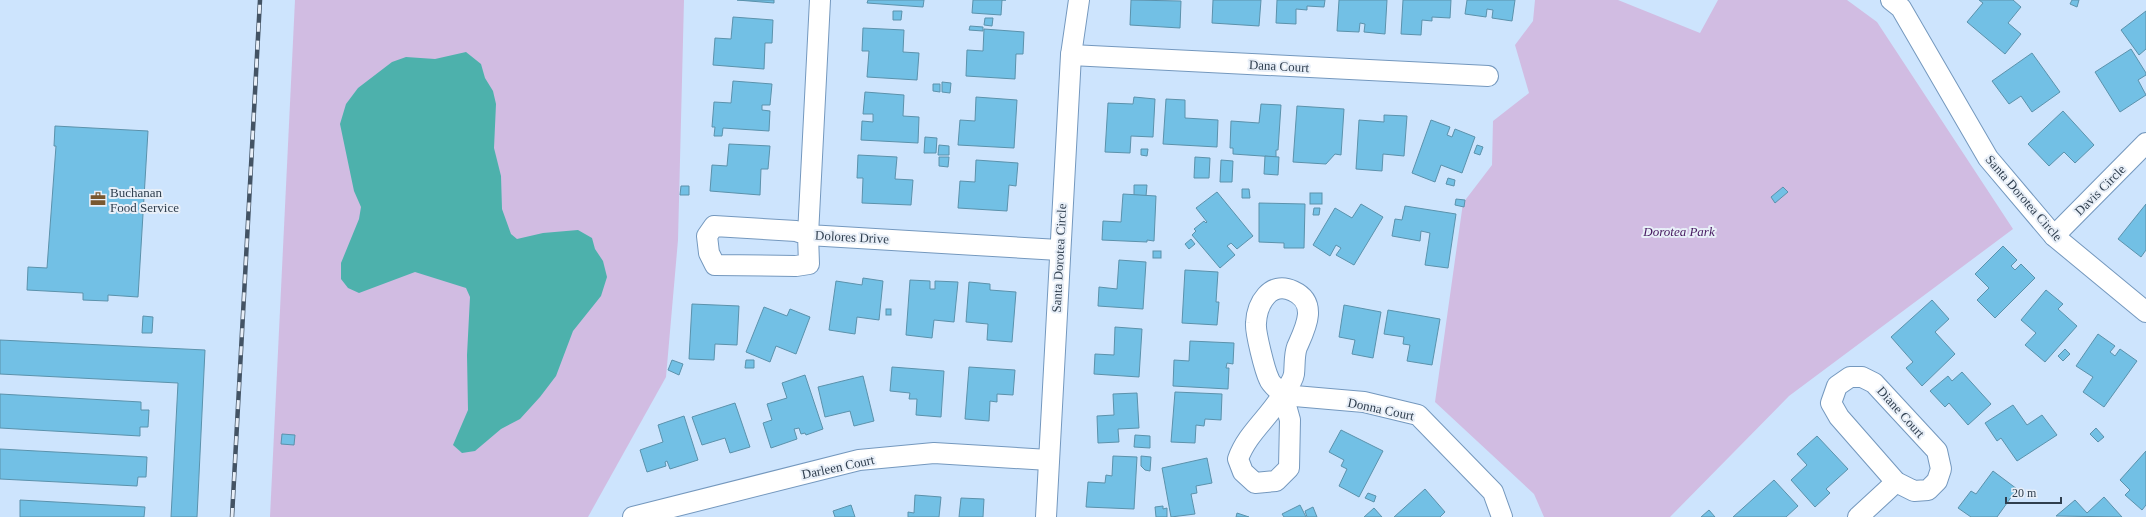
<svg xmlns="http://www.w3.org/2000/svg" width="2146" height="517" viewBox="0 0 2146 517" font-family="Georgia,serif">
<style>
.green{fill:#d1bce2}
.water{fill:#4db1ac}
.building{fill:#72c0e5;stroke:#5b92ac}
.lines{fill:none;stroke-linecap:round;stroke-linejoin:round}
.minor-casing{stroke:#7498be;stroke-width:22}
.minor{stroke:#fff;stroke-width:20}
.rail-casing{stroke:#435364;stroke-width:4.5}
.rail{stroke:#e8eff8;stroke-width:3;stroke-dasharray:9;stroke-linecap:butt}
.labels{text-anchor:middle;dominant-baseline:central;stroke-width:4;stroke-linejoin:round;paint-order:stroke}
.street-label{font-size:13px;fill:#2f3e4e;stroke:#e8eff8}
.poi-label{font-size:13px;fill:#2f3e4e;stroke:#e8eff8;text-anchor:start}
.park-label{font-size:13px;font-style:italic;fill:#461960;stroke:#e8eff8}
</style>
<rect width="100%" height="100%" fill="#cde4fd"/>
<!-- green -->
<g class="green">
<path d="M295,0H684L678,240L666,377L588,517H270Z"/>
<path d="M1535,0H1618L1700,33L1718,0H1847L1877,22L2013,229L1789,396L1670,517H1544L1534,494L1435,402L1463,203L1492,165L1493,121L1529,93L1515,45L1533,21Z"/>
</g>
<!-- water -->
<path class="water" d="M466,52L481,64L485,78L493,91L496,104L494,148L501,176L502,209L511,234L517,239L543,233L578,230L592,238L595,249L603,261L607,277L601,296L573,331L556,376L540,397L520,419L501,429L475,451L462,453L453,445L468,410L467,355L470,297L466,288L415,272L359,293L348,288L341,279V263L359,219L361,207L354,191L340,124L346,104L358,88L392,62L406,57L435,59Z"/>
<!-- building -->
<g class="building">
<path d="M737,0H774V3Z"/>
<path d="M868,0H924L923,7L867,3Z"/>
<path d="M973,0H1006H1002L1001,15L972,13Z"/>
<path d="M1131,0L1181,1L1180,28L1130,25Z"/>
<path d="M1213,0H1261L1259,26L1212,23Z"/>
<path d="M1277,0H1325L1324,7L1307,6V10L1296,9V24L1276,23Z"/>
<path d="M1339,0H1387L1385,34L1364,32L1365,24L1360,23L1359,32L1337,31Z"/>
<path d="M1403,0H1451L1450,18L1432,17V21L1422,20L1421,35L1401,34Z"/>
<path d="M1467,0H1515L1512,21L1492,18L1493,10L1487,9L1486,17L1465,14Z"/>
<path d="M1979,0H2013L2021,7L2008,23L2021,34L2005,54L1967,22L1983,3Z"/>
<path d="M2072,0H2079L2077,7L2070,4Z"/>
<path d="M893,11H902L901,20H893Z"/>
<path d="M2146,11V49L2139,55L2121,30Z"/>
<path d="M733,17L773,20L772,43H765L764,69L713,65L715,38L731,39Z"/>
<path d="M985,18H993L992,26L984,25Z"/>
<path d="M970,26L983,27V31L969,30Z"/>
<path d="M863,28L904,30L903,52L919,53L917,80L867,77L869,51H862Z"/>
<path d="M984,29L1024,32L1023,54H1016L1015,79L966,76L967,50L983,51Z"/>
<path d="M2131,49L2146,73V75L2138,80L2146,95L2120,112L2095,72Z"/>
<path d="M2032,53L2060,92L2032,112L2021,96L2009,104L1992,81Z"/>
<path d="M733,81L772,84L770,105H762V110L770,111L769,131L723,128L722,136H714L715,127H712L714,102L731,103Z"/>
<path d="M942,82L951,83L950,93L942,92Z"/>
<path d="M933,84H940V92L933,91Z"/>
<path d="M865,92L904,95L903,116L919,117L918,143L861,140L862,121L873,122V114H863Z"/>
<path d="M976,97L1017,100L1014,148L958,145L960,120L975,121Z"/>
<path d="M1134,97L1155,99L1153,137L1131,136L1130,153L1105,152L1108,103L1133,104Z"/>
<path d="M1166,99L1185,100V118L1218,120L1217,147L1163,144Z"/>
<path d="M1261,104L1281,105L1278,150H1276V157L1233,154V148H1230L1231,121L1259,123Z"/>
<path d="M1297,106L1344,109L1341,155L1335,154L1326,164L1293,162Z"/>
<path d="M2063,111L2094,145L2075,163L2064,152L2049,166L2028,144Z"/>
<path d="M1384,115L1407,116L1404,156L1383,154L1382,171L1356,169L1359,120L1384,122Z"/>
<path d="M1431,120L1450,127L1447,135L1452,137L1455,129L1475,137L1462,173L1441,165L1435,182L1412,173Z"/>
<path d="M55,126L148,131L138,297L108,295V301L83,300V293L27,290L28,267L47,268L56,146H54Z"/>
<path d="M925,137L937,138L936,153H924Z"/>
<path d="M729,144L770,146L768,169H761L760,195L710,191L712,165L727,166Z"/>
<path d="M939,145L949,146V155H938Z"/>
<path d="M1477,145L1483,147L1480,155L1474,153Z"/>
<path d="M1141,149H1148L1147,156L1141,155Z"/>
<path d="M858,155L897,157L895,179L913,180L911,205L862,203L863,178H857Z"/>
<path d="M1265,156L1279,157L1278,175L1264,174Z"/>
<path d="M939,157H949L948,167L939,166Z"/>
<path d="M1195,157L1210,158L1209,178H1194Z"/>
<path d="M976,160L1018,163L1016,186L1009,185L1007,211L958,208L960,181L975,182Z"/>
<path d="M1221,160L1233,161L1232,182H1220Z"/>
<path d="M1448,178L1455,180L1454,186L1446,184Z"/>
<path d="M1134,185H1147L1146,196L1134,195Z"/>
<path d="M681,186H689V195H680Z"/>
<path d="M1783,187L1788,192L1775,203L1771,197Z"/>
<path d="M1242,189H1249L1250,198H1242Z"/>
<path d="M1217,192L1253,236L1237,249L1231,243L1227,246L1235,255L1220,268L1192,235L1196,231L1194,229L1204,221L1206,223L1207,222L1196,208Z"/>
<rect x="1310" y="193" width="12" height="11"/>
<path d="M1123,194L1156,196L1154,241L1147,240V242L1102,240L1103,221L1121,222Z"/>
<path d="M1456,199L1465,200L1464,207L1455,205Z"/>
<path d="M1259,203L1305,204L1304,248H1284V243L1259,242Z"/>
<path d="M1361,204L1383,217L1354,265L1336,255L1341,248L1336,245L1330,256L1313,245L1335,208L1352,218Z"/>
<path d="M2146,204V250L2141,257L2118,239Z"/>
<path d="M1405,206L1456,214L1448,268L1425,265L1430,233L1421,231L1420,241L1392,236L1395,219L1402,220Z"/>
<path d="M1314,208H1320L1319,215H1313Z"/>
<path d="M1191,239L1195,244L1189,249L1185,244Z"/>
<path d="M2003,246L2017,260L2011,266L2015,270L2021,264L2035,278L1995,318L1977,300L1989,288L1975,274Z"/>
<rect x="1153" y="251" width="8" height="7"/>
<path d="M1119,260L1146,262L1143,309L1098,306L1099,287L1117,289Z"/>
<path d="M1185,270L1218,272L1216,302H1219L1217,325L1182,323Z"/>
<path d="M863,278L883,281L879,320L857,317L855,334L829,330L836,281L862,285Z"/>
<path d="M910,280L930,281V289H935V281L958,282L954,322L934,320L932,338L906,335Z"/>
<path d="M969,282L990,284V290L1016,292L1012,342L987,340L988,324L966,322Z"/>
<path d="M2046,290L2063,304L2058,309L2077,326L2045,362L2025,345L2036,333L2021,320Z"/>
<path d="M1932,300L1949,319L1935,332L1955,354L1922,386L1906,368L1913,362L1891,337Z"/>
<path d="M692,304L739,306L737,345L715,344L714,360L689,359Z"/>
<path d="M1344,305L1381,312L1373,358L1352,354L1355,340L1339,337Z"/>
<path d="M764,307L787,316L790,309L810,317L796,354L776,346L770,362L746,352Z"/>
<rect x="886" y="309" width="5" height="6"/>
<path d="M1388,310L1440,319L1432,365L1407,361L1410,345L1403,344L1404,337L1384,334Z"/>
<path d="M143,316L153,317L152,333H142Z"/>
<path d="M1115,327L1142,329L1139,377L1094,374L1095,354L1114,355Z"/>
<path d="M2098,334L2115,346L2110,352L2115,356L2120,349L2137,361L2104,407L2083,392L2093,377L2076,366Z"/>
<path d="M0,340L205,350L197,517H171L178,383L0,374Z"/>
<path d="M1190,341L1234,343L1233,364L1227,363L1226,368H1229L1228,389L1173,386L1174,360L1189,361Z"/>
<path d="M2065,349L2070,354L2063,361L2058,356Z"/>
<path d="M672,360L683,364L679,375L668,370Z"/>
<path d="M746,360H754V368H745Z"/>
<path d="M892,367L944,371L941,417L916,415L917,399H909L910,393L890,391Z"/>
<path d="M969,367L1015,370L1013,395L997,394V402L990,401L989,421L965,419Z"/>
<path d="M1962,372L1991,404L1968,425L1949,403L1945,407L1930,391L1948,376L1952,381Z"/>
<path d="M805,375L823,429L806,435L805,433L801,434L799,428L794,429L797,439L771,448L763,423L772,420L767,404L787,398L782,383Z"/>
<path d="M863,376L874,421L854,426L850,411L825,417L818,387Z"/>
<path d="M1175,392L1222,394L1221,420L1205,419L1204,426L1196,425L1195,443L1171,442Z"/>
<path d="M1137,393L1139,428L1118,429L1119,442L1098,443L1097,416L1114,415L1113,394Z"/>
<path d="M0,394L141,402V410H149L148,427H140V436L0,428Z"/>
<path d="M735,403L750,447L730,453L725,438L702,445L692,417Z"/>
<path d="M2013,405L2027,425L2042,415L2057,435L2017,461L2001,438L1997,441L1985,423Z"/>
<path d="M684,416L698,460L670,469L667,461L665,462L666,466L647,472L640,450L663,442L658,425Z"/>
<path d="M2096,428L2104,437L2098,442L2090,434Z"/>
<path d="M1341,430L1383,451L1359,497L1339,486L1347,469L1341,466L1344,460L1329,452Z"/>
<path d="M282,434L295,435L294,445L281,444Z"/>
<path d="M1135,435L1150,436V448L1134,447Z"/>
<path d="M1817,436L1848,469L1826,489L1830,493L1815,507L1791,480L1807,465L1797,454Z"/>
<path d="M0,449L147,457L146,477H138L137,486L0,479Z"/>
<path d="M2146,451V505L2142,510L2125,495L2130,490L2120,480Z"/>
<path d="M1113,456L1137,457L1134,509L1086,507L1088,482L1105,483L1106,475L1112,476Z"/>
<path d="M1141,456L1151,457L1150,471L1145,470L1141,466Z"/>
<path d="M1207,458L1212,483L1196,486L1197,493L1191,494L1195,514L1171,517L1162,468Z"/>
<path d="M1993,471L2017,489L1997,517H1971L1958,508L1971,491L1976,494Z"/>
<path d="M1774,480L1798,506L1786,517H1733Z"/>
<path d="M1425,489L1445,512L1440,517H1394Z"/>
<path d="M1368,493L1376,496L1374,502L1365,498Z"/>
<path d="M915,495L941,497L939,517H908V512L914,513Z"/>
<path d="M2104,497L2122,517L2056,516L2075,500L2087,513Z"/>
<path d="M961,498L984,499L983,517H959Z"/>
<path d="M20,500L145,507L144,517H20Z"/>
<path d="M851,505L855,517H835L833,511Z"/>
<path d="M1300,505L1306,517H1284L1282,514Z"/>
<path d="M1163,506V509L1167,508V517H1156L1155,507Z"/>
<path d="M1313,507L1317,517H1307L1305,511Z"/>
<path d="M1374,508L1382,517H1364Z"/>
<path d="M1709,510L1715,517H1701Z"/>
<path d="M1237,513L1249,517H1236Z"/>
</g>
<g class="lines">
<defs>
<g id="minor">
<path d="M820,0L808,235L1059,250"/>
<path d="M1891,0L1901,8L1988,158L2054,236L2146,312"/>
<path d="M1071,55L1488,76"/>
<path d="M714,226L796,231L808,235L809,264L796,266L715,265L709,253L707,236Z"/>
<path d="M2054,236L2146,143"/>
<path d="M1850,377H1862L1874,383L1937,451L1941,469L1937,481L1928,490L1914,491L1896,482L1839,417L1831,403L1837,386Z"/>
<path d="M1283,395C1279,390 1271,385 1269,379C1265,371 1255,332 1256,323C1257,304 1270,280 1293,291C1319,303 1305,329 1297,347C1294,355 1295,365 1294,374C1293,380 1288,387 1284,392C1271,416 1247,433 1238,459L1243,472L1255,483L1276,481L1289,468L1290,420L1283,395"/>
<path d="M1283,395L1364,402L1418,415L1493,492L1502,517"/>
<path d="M633,517L859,460L934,453L1049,460"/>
<path d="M1046,517L1071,55L1079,0"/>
<path d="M1858,517L1896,482"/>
</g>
</defs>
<!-- minor casing -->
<use href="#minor" class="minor-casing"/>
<!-- minor -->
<use href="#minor" class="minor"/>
<defs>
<path id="rail" d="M232,517L260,0"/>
</defs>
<!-- rail casing -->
<use href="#rail" class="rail-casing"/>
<!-- rail -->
<use href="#rail" class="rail"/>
</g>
<!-- icons -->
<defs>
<symbol id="office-bare" viewBox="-9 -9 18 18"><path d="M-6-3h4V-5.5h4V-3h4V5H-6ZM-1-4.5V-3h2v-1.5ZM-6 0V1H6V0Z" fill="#79582f" stroke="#e8eff8" stroke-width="2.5" paint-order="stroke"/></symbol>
</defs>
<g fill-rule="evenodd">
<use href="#office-bare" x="87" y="188" width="22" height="22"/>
</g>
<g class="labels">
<!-- street labels -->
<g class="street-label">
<text transform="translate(1279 66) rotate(3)">Dana Court</text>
<text transform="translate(2100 190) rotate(-45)">Davis Circle</text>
<text transform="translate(2024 198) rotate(49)">Santa Dorotea Circle</text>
<text transform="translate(852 237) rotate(3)">Dolores Drive</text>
<text transform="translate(1059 258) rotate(-87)">Santa Dorotea Circle</text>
<text transform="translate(1381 409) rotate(12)">Donna Court</text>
<text transform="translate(1901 412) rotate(48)">Diane Court</text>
<text transform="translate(838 467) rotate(-12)">Darleen Court</text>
</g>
<!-- poi labels -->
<g class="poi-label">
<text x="110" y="192">Buchanan<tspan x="110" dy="15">Food Service</tspan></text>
</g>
<!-- park labels -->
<g class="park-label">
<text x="1679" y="231">Dorotea Park</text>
</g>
</g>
<!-- scale -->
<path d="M2006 497v6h55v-6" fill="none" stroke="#2f3e4e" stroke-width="2"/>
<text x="2012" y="497" font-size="12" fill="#2f3e4e" stroke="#e8eff8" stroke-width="3" paint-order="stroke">20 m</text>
</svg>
